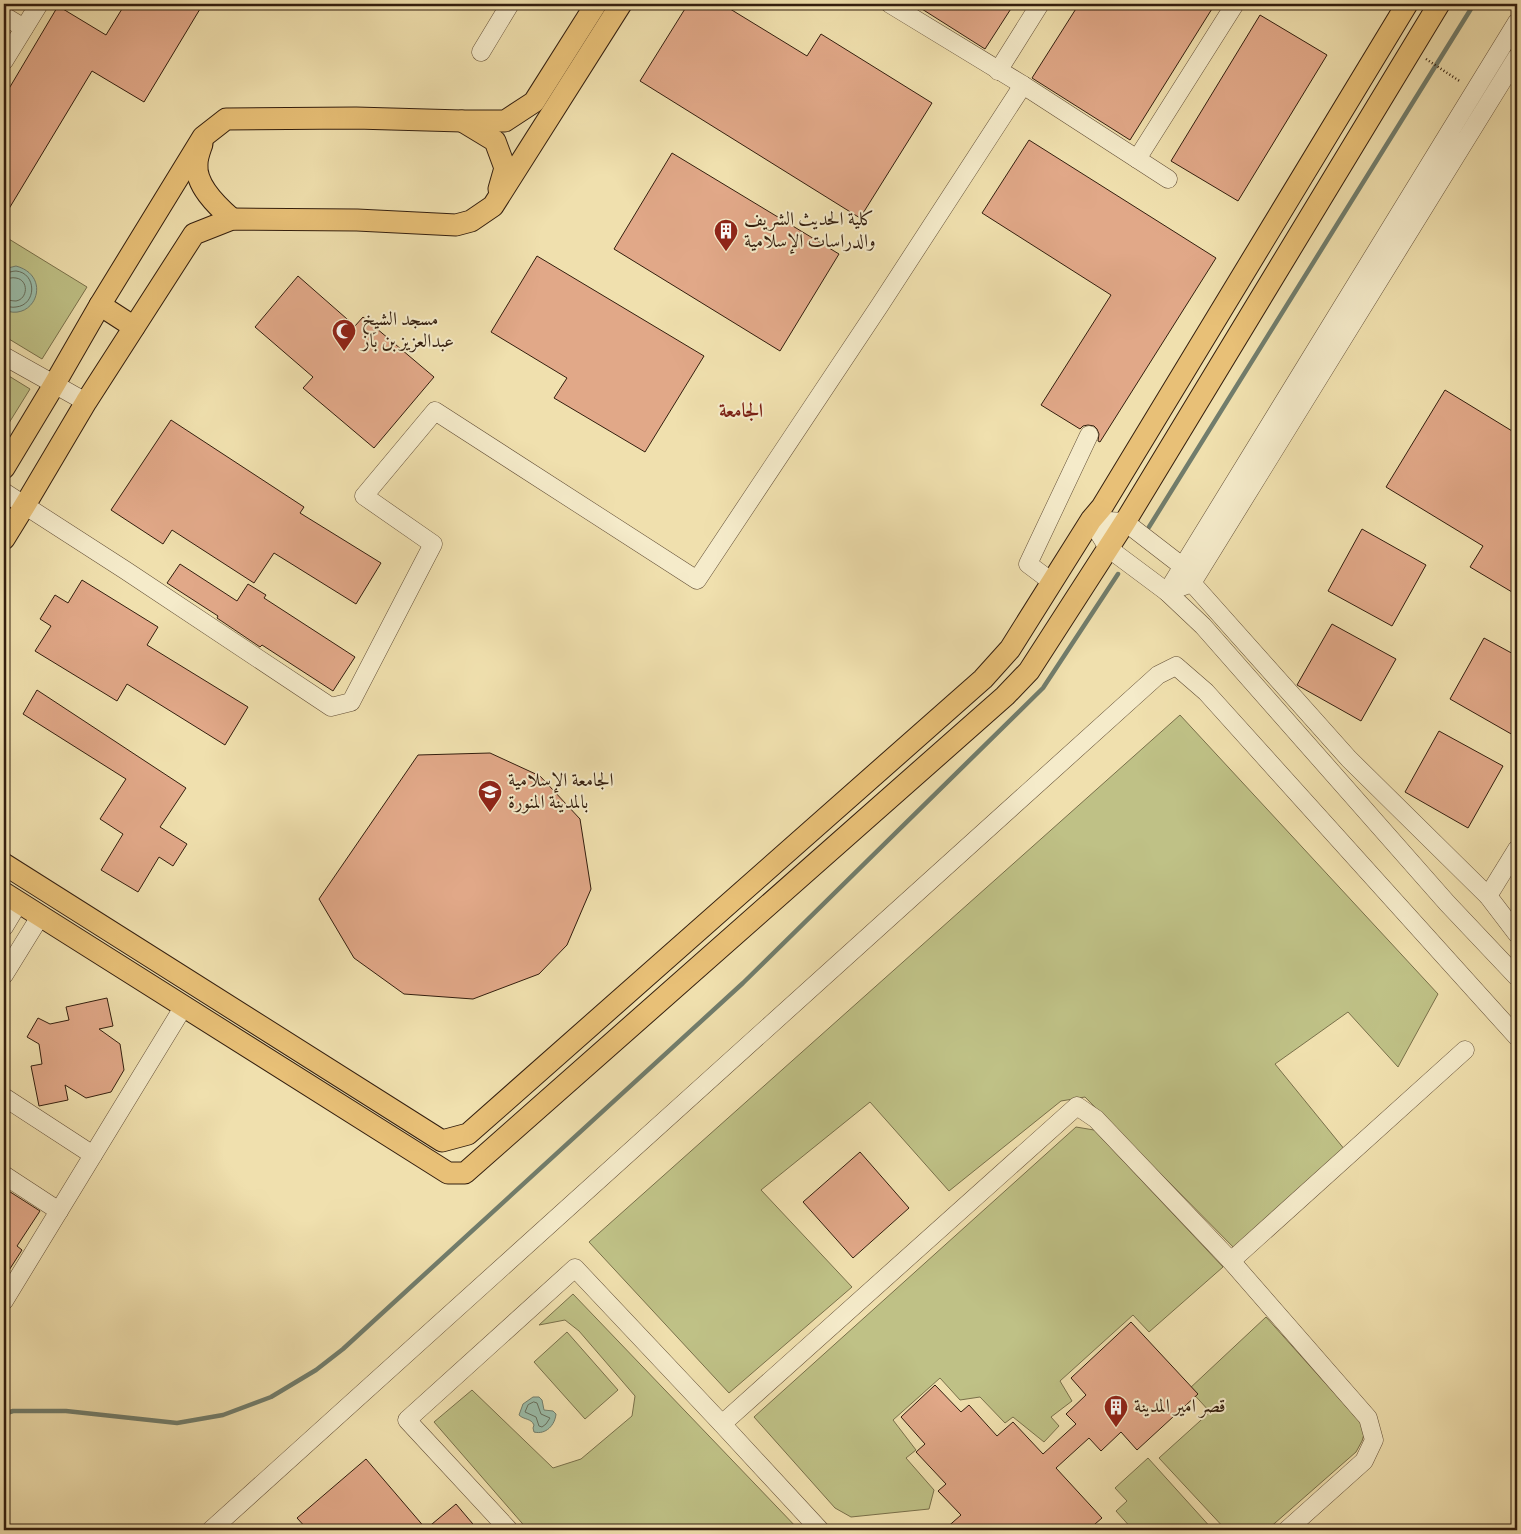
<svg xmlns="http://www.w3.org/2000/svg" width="1521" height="1534" viewBox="0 0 1521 1534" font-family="'Sorts Mill Goudy',Amiri,serif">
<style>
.green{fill:#bfc186;stroke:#79704a}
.water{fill:#9abdaa;stroke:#717d6c}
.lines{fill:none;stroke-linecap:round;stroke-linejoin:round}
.shore{stroke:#666e5c;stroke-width:1}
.stream{stroke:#717d6c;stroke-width:4.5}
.building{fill:#e1a888;stroke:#331e0e}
.minor-casing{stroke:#624e36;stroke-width:19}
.major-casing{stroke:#331e0e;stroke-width:23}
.path{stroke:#331e0e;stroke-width:2.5;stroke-dasharray:1 2.5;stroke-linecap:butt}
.minor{stroke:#f5ebca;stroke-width:18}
.major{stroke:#e8c077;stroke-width:21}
.labels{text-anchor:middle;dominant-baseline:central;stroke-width:4;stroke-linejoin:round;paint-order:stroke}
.poi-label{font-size:19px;fill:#331e0e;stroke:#f5ebca;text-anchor:start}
.neighbourhood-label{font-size:20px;font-weight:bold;fill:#7a1f14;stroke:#f5ebca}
</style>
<rect width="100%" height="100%" fill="#f0e0ae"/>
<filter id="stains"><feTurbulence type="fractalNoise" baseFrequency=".004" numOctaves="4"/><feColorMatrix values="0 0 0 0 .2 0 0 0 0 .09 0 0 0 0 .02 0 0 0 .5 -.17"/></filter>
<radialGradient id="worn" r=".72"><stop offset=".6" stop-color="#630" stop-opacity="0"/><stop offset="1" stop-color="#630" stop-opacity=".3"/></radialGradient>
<!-- green -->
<g class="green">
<path d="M4,236L87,287L42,359L4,336Z"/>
<path d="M4,373L30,389L4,431Z"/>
<path d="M1180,715L1438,994L1398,1067L1348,1012L1275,1064L1345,1150L1239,1253L1085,1097L1061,1101L949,1191L870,1102L761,1190L852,1287L729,1393L589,1242Z"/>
<path d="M1076,1127L1094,1130L1223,1267L1149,1332L1133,1315L1060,1381L1072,1401L1051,1417L1059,1426L1044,1442L1013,1417L1005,1423L980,1397L960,1400L940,1378L893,1420L916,1450L906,1458L934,1490L929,1509L851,1517L835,1508L754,1417Z"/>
<path d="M573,1294L799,1530H528L434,1422L472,1390L553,1468L581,1459L632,1416L635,1396L579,1331L565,1320L539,1325Z"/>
<path d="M1266,1317L1361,1423L1365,1431L1362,1441L1356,1452L1267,1530H1226L1159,1458L1210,1412L1189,1389Z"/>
<path d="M567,1332L618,1390L585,1419L534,1362Z"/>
<path d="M1148,1458L1213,1530H1133L1116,1511L1127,1501L1115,1488Z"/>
</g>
<!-- water -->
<g class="water">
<path d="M16,266C53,276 35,323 4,310V269Z"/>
<path d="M533,1397H539L542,1400L544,1410L553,1411L556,1414C555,1425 546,1435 534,1432L533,1428L534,1425C531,1418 524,1420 519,1415L523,1404Z"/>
</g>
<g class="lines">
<!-- shore -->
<g class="shore">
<path d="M4,273C8,273 12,271 16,271C37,273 37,305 16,307C12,308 8,306 4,306"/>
<path d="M4,279C8,279 12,277 16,278C29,280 28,299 16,301C12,301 8,300 4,299"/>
<path d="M534,1402L537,1403L541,1414L550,1418L546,1424L542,1427L539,1426L536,1417L525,1412L528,1405Z"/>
</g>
<!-- stream -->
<g class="stream">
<path d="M1149,527L1474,4"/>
<path d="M4,1414L13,1411H66L177,1423L223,1415L271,1397L316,1370L343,1349L743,983L1043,688L1118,574"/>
</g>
</g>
<!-- building -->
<g class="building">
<path d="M125,4H203L144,102L92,71L4,217V97L58,6L106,35Z"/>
<path d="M688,4H722L807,56L821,34L932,103L860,218L640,81Z"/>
<path d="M914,4H1014L985,49Z"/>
<path d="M1079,4H1215L1130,140L1032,78Z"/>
<path d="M1260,15L1327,55L1238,201L1171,161Z"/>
<path d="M1029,140L1216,258L1100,442L1098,441L1099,434L1097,429L1094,426L1088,425L1083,426L1080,429L1041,405L1111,295L982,213Z"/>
<path d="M672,153L839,254L780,351L614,249Z"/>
<path d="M537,256L704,356L645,452L554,398L567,378L491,332Z"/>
<path d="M298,276L355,326L363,317L434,377L374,448L303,388L313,377L255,327Z"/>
<path d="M1445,390L1517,434V595L1470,567L1483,546L1386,487Z"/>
<path d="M171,420L304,507L300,513L381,563L356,604L274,553L254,583L172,530L163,544L111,510Z"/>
<path d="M1362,529L1426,565L1392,626L1328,591Z"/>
<path d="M180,564L237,601L248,584L266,595L264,598L355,657L333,691L262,645L260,647L217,618L218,616L167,583Z"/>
<path d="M82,580L158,627L147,645L248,707L225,745L127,684L117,701L35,651L51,626L40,619L55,595L68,603Z"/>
<path d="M1332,624L1396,659L1361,721L1297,685Z"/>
<path d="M1484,638L1517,656V728L1513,735L1450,699Z"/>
<path d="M37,690L186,788L160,827L187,844L173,866L159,857L138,892L101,870L123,834L100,819L126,779L23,714Z"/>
<path d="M1439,731L1503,766L1468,828L1405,792Z"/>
<path d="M490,753L540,776L580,819L591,889L567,945L539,974L473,999L404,994L354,958L319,899L418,755Z"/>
<path d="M107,998L113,1026L99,1029L120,1044L124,1070L111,1092L86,1098L65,1085L68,1100L39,1106L31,1066L42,1064L39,1044L27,1037L38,1018L50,1024L69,1020L66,1007Z"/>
<path d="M860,1152L909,1208L853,1258L803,1202Z"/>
<path d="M4,1188L40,1211L17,1246L22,1250L4,1278Z"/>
<path d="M1131,1322L1198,1394L1137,1450L1121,1432L1101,1451L1089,1438L1056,1468L1102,1518L1088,1530H944L961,1515L938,1491L946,1484L916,1452L925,1444L901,1417L935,1385L961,1412L969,1405L997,1436L1013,1422L1043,1454L1076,1424L1066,1414L1086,1395L1071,1378Z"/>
<path d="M366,1459L426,1529L456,1504L478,1530H308L297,1518Z"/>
</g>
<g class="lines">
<defs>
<g id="minor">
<path d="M890,4L1023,85L1168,179"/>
<path d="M4,16L24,28"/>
<path d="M1517,22L1167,592L1192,583L1517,57"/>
<path d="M481,52L510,4"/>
<path d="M4,61L39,4"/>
<path d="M998,71L1040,4"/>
<path d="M1137,159L1235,4"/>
<path d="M4,356L86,402"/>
<path d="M4,492L125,570L331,707L351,702L433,544L364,496L435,411L697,580L880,305L1023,85"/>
<path d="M1052,582L1028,564L1089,435"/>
<path d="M1488,896L1517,849"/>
<path d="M4,927L19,902"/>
<path d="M1517,934L1488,896L1349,759L1192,583L1182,566L1125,522L1091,520L1108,548L1167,592L1203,626L1447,903L1517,977"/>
<path d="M4,975L41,915"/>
<path d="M4,1097L93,1155"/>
<path d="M4,1175L59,1211"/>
<path d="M1231,1261L1465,1050"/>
<path d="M4,1301L184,1006"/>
<path d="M722,1424L1077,1106L1096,1119L1231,1261L1368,1418L1374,1440L1364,1461L1287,1530"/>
<path d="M211,1530L1158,675L1176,666L1206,692L1517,1037"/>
<path d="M509,1530L407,1420L575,1268L722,1424L820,1530"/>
</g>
<g id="major">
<path d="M462,121L495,141L505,168L499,189"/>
<path d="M202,144C200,150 197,157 197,164C195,185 217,206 232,219"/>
<path d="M100,305L134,327"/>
<path d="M4,468L54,385L100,305L203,137L226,119L356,118L462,121H505L534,102L596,4"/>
<path d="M4,539L25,505L86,402L194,234L232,219L357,220L456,225L471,221L493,206L621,4"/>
<path d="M4,864L442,1141L468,1134L983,679L1010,649L1091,520L1102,507L1407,4"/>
<path d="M4,893L448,1173H465L1005,696L1029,671L1125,522L1439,4"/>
</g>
</defs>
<!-- minor casing -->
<use href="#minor" class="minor-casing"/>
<!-- major casing -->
<use href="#major" class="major-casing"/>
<!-- path -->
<path class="path" d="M1426,59L1461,82"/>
<!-- minor -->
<use href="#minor" class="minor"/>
<!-- major -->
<use href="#major" class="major"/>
</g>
<!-- icons -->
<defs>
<symbol id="building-pin" viewBox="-11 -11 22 30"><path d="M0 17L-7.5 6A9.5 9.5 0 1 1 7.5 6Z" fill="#8f2418" stroke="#f5ebca"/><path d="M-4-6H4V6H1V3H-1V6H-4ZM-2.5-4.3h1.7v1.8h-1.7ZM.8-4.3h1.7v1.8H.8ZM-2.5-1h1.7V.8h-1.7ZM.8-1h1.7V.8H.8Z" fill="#fff"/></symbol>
<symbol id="mosque-pin" viewBox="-11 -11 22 30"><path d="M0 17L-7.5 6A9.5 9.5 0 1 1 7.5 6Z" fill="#8f2418" stroke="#f5ebca"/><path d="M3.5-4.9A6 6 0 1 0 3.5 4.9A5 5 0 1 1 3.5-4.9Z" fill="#fff"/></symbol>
<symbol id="university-pin" viewBox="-11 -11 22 30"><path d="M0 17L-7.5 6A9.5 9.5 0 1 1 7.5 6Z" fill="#8f2418" stroke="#f5ebca"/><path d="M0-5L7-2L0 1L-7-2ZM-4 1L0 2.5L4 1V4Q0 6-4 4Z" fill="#fff"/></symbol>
</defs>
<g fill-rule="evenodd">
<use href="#building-pin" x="712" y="217" width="28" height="38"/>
<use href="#mosque-pin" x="330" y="317" width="28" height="38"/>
<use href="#university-pin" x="476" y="778" width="28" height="38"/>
<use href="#building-pin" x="1102" y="1393" width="28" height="38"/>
</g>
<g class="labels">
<!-- poi labels -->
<g class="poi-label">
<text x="744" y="220">كلية الحديث الشريف<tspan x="744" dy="22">والدراسات الإسلامية</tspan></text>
<text x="362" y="320">مسجد الشيخ<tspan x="362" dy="22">عبدالعزيز بن باز</tspan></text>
<text x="508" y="781">الجامعة الإسلامية<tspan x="508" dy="22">بالمدينة المنورة</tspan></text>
<text x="1134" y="1407">قصر امير المدينة</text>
</g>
<!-- neighbourhood labels -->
<g class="neighbourhood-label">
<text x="741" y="412">الجامعة</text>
</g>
</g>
<!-- margin -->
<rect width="1521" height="1534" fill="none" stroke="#f0e0ae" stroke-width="20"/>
<rect x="5" y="5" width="1511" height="1524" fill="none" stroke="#331e0e" stroke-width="2.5"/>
<rect x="10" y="10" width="1501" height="1514" fill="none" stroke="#331e0e"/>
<rect width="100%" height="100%" filter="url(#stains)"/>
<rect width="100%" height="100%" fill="url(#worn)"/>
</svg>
